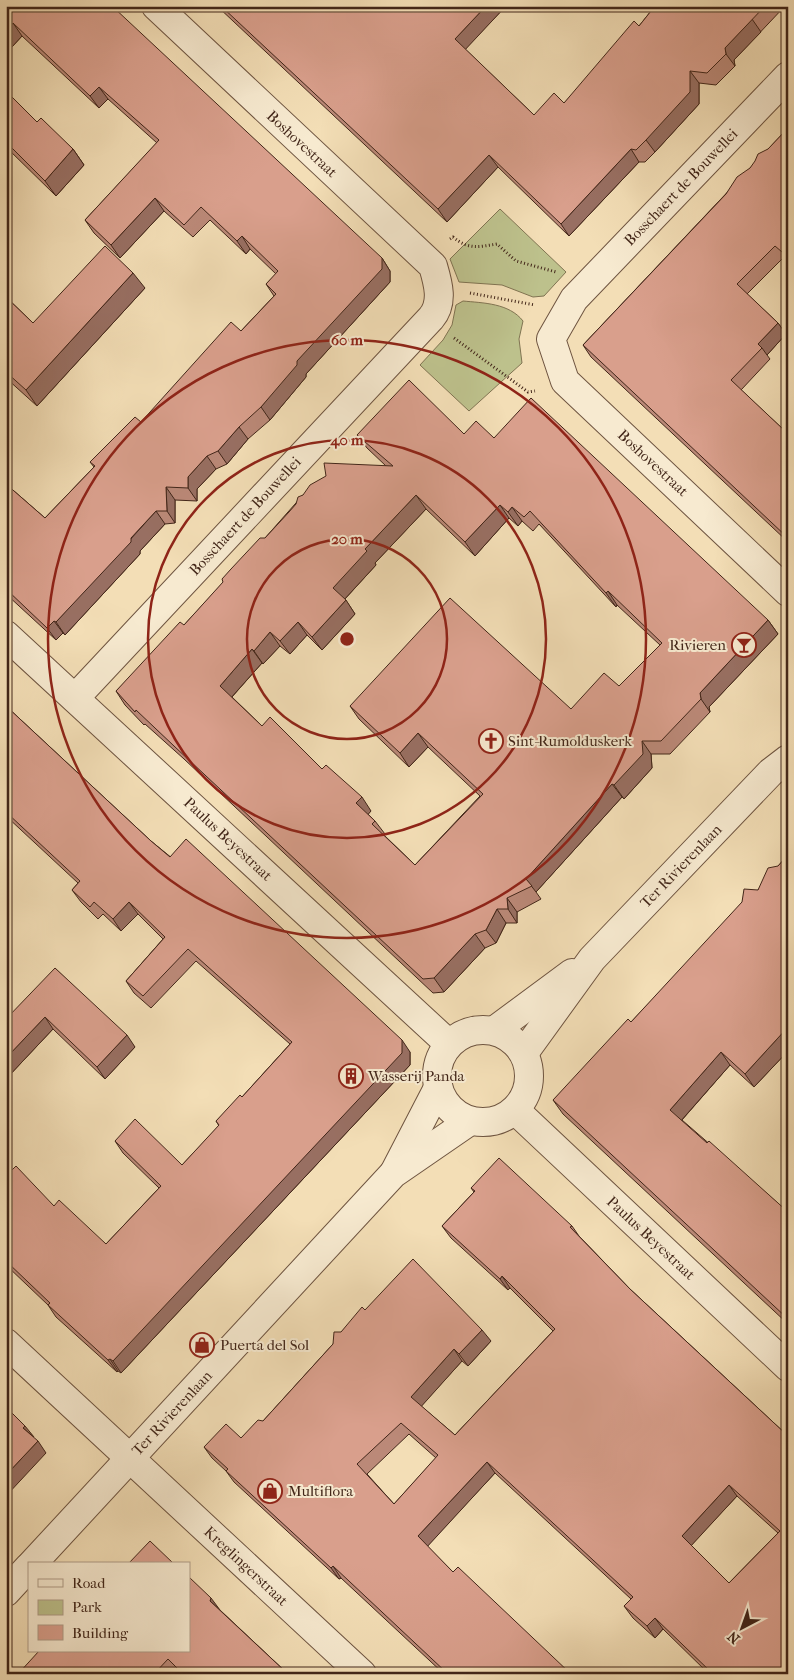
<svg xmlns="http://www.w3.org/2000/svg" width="794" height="1680" viewBox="0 0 794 1680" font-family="'IM FELL French Canon',serif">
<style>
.green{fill:#bdc18c;stroke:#807452}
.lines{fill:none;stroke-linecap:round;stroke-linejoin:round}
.minor-casing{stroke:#6e5440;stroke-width:30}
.path{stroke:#422619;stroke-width:3;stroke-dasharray:1 2.5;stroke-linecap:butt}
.minor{stroke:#f7ead0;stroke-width:28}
.wall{fill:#bb8978;stroke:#422619;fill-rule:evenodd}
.shaded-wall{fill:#986f62;stroke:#422619}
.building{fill:#d99f8c;stroke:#422619;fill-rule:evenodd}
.ring{fill:none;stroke:#8f2418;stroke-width:2.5}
.labels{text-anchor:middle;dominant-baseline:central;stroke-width:4;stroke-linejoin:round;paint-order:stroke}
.street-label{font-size:15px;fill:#422619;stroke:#f7ead0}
.poi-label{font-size:15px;fill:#422619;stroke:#f7ead0;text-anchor:start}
.centre{fill:#8f2418;stroke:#f7ead0;stroke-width:2.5}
.ring-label{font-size:15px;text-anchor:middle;font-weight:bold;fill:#8f2418;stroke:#f7ead0;stroke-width:4;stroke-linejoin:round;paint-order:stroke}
</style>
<rect width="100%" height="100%" fill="#f3deb6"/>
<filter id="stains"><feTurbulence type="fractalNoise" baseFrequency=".004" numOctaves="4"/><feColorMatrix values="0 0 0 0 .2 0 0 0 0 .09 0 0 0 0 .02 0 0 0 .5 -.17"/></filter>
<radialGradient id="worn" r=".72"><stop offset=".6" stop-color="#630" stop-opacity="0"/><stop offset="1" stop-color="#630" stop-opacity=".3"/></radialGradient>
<!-- green -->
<g class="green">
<path d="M500,209L566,272L544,296L533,297L502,285L459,282L450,259Z"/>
<path d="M463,301C483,303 509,303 523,321L519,339L522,363L469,411L420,365L443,340L452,325L456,305Z"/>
</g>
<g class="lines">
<defs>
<g id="minor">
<path d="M788,76L574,299L551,339L565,381L788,592"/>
<path d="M6,635L449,1044"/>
<path d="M75,698L431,318C444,303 438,283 433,266L156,6"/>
<circle cx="483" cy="1076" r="46"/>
<path d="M495,1030L572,973"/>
<path d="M524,1053L592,959L771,772L788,759"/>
<path d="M515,1110L788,1367"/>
<path d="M395,1171L438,1088"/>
<path d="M6,1343L362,1674"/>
<path d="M32,1564L393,1174L470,1121"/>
<path d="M6,1592L29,1567"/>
</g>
</defs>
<!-- minor casing -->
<use href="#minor" class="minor-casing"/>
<!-- path -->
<g class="path">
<path d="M450,239L453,237C469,250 478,247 497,244L516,261L556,272"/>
<path d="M470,293L535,305"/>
<path d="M454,338L528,392L535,391"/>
</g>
<!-- minor -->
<use href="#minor" class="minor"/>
</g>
<!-- wall -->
<g class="wall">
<path d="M6,6L382,258L390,271V282L306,374V377L270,420L248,439L227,464L216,469L197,489V501L175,500V523L165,524L140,551V554L65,635L63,633L56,640L6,594V484L45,518L94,467L90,462L141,422L241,331L274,296L266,284L276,274L250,249L246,254L210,220L193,237L164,211L120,258L94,233L85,220L157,143L108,99L99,108L22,36L11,48L6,43Z"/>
<path d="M217,6H506L465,49L534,115L564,103L639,26L655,6H785L734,60L735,66L716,85L699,83V104L655,152L645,162H639L569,236L498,167L447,222Z"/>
<path d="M6,91L37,122L73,149L84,165L56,196L6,147Z"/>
<path d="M788,128V261L783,258L747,294L778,323L786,334L767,355L770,359L741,390L785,431L788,427V542L591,357L583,345Z"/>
<path d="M145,288L37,406L6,378V297L33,323Z"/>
<path d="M464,434L494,438L768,620L778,634L709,707L710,712L670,754H651L652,768L624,799L622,797L536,892L541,899L517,912V923H506L496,943L485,948L444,992L433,993L184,759L145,724L144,725L125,705L116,691L184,625L265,538L303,495L386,466L367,448L357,435ZM426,509L475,556L509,518L518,526L522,521L533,531L539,524L616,607L617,605L660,645L619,686L571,709L350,706L359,719L409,767L428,747L480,796L415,865L384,835L385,834L375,821L368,814L371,811L322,769L262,726L232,697L262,663L263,664L280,646L290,654L307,635L322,650L355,614L345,599L376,565L375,563Z"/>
<path d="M6,706L151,841L410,1052V1065L121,1373L118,1371L117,1372L56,1317L48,1305L6,1265V1167L54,1206L106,1244L159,1188L123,1153L115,1141L182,1165L219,1126L216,1121L242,1097L290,1044L196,961L151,1008L134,993L126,981L163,939L138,914L121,931L103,914L98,919L81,902L72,890L78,883L6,816Z"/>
<path d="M788,855V1051L754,1087L730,1065L682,1120L788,1212V1324L563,1114L553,1100L631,1022L758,890L778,866Z"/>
<path d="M55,968L135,1047L105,1079L53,1029L6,1079Z"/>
<path d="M471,1188L572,1226L579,1236L630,1289L788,1436V1674H709L663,1629L655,1638L633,1618L624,1606L631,1599L495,1473L427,1546L453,1572L571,1674H444L341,1578L339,1579L234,1482L226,1471L212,1458L204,1447L241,1438L263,1421L333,1344L341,1332L365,1310L491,1341L468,1366L462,1361L421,1406L455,1435L553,1331L510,1288L508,1290L451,1238L442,1226L474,1192ZM409,1434L436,1458L394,1504L367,1474ZM737,1496L778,1533L729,1583L691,1545Z"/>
<path d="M220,1610L288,1674H179L176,1671L174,1674H18Z"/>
</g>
<!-- shaded-wall -->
<g class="shaded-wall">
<path d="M486,6H506L463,52L455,39Z"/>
<path d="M752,19L761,32L734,60L735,66L726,54L725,48Z"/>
<path d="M13,23L22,36L11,48L6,41V31Z"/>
<path d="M690,71L699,83V104L655,152L646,140Z"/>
<path d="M99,87L108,99L99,108L90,96Z"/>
<path d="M73,149L84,165L56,196L45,181Z"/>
<path d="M631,149L639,162L569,236L561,224Z"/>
<path d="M489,155L498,167L447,222L438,209Z"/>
<path d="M155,198L164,211L120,258L111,245Z"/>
<path d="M242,236L250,249L246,254L237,241Z"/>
<path d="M788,246V259L782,252Z"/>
<path d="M382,258L390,271V282L306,374V377L270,420L261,407L297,361Z"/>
<path d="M133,273L145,288L37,406L26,390Z"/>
<path d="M778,323L786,334L767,355L762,348L758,344Z"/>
<path d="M239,427L248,439L227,464L218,451Z"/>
<path d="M207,456L216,469L197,489V501L188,488V477Z"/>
<path d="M166,487L175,500V523L167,511Z"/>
<path d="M416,495L426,509L375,563L376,565L342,602L333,588L365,549Z"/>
<path d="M500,505L509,518L475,556L465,542Z"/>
<path d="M512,507L522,521L518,526L508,512Z"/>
<path d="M156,511L165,524L140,551V554L65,635L56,622Z"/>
<path d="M608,591L617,605L616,607L606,593Z"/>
<path d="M346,600L355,614L322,650L312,637Z"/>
<path d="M768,620L778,634L709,707L710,712L701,699L700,693Z"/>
<path d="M54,621L63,633L56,640L47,628Z"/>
<path d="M298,622L307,635L290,654L280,641Z"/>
<path d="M270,632L280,646L263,664L254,651Z"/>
<path d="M252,649L262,663L229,700L220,686Z"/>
<path d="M418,733L428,747L409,767L400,753Z"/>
<path d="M642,741L651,754L652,768L624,799L614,785Z"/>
<path d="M612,784L622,797L536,892L526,879Z"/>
<path d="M362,797L371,811L366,817L356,803Z"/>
<path d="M507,898L517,912V923L508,909Z"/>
<path d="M129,902L138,914L121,931L113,919Z"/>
<path d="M497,909L506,923L496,943L486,930Z"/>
<path d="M475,934L485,948L444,992L434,978Z"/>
<path d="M45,1017L53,1029L6,1079V1058Z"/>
<path d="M788,1027V1051L754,1087L745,1074Z"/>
<path d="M127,1035L135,1047L105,1079L97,1067Z"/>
<path d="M402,1040L410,1052V1065L121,1373L113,1361Z"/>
<path d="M721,1052L730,1065L679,1123L670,1110Z"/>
<path d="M502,1276L510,1288L508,1290L500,1279Z"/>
<path d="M482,1330L491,1341L468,1366L459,1354Z"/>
<path d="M454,1349L462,1361L419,1409L411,1397Z"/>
<path d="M110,1359L118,1371L117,1372L108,1360Z"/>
<path d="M25,1426L34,1437L23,1428Z"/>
<path d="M38,1441L46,1453L6,1496V1475Z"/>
<path d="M487,1462L495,1473L426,1548L418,1536Z"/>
<path d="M729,1485L737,1496L690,1547L682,1536Z"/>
<path d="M333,1566L341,1578L339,1579L331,1568Z"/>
<path d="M211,1598L220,1610L210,1601Z"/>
<path d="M655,1618L663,1629L655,1638L647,1626Z"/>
</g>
<!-- building -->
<g class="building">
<path d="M6,6H112L382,258V269L297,361V365L261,407L239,427L218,451L207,456L188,477V488L166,487L167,511H156L131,538V542L56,622L54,621L47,628L6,589V484L45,518L95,466L90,462L135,417L141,422L231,322L241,331L259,312L276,294L266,284L278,271L242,236L237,241L201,207L184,225L155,198L111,245L85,220L159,140L99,87L90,96L13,23L6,31Z"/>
<path d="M221,6H486L455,39L534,115L554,93L564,103L634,21L639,26L655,6H765L725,48L726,54L707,73L690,71V92L646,140L636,150L631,149L561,224L489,155L438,209Z"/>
<path d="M6,91L37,122L41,118L73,149L45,181L6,142Z"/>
<path d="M788,128V246L782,252L775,246L737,284L778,323L758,344L762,348L731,380L785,431L788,427V538L583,345L726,194L737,177L750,168L755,161L758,154L768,149Z"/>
<path d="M105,246L133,273L26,390L6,372V297L33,323Z"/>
<path d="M409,380L464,434L476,421L494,438L531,398L768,620L700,693L701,699L661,741H642L643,754L614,785L612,784L526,879L532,886L507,898L508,909H497L486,930L475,934L434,978L423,979L174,746L136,710L135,712L116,691L180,622L184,625L223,582L222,579L231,569L260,538H265L289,512L296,504L298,497L303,495L310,485L326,476L324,463L393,466L357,435ZM416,495L465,542L500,505L508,512L512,507L524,517L530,511L606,593L608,591L662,643L619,686L604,673L571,709L450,598L350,706L400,753L418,733L483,794L415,865L372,824L375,821L356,803L362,797L326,765L322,769L270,717L262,726L220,686L252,649L254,651L270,632L280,641L298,622L312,637L346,600L333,588L367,551L365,549Z"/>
<path d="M6,706L151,841L170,857L186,839L402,1040V1053L113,1361L110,1359L108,1360L48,1305L50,1303L6,1261V1167L11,1171L16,1166L54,1206L59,1200L106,1244L161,1186L115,1141L135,1119L182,1165L219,1125L216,1121L240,1095L242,1097L292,1042L188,949L143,996L126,981L165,937L129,902L113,919L94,902L90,907L72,890L80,881L6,812Z"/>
<path d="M788,855V1027L745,1074L721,1052L670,1110L707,1143L709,1141L788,1212V1319L553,1100L628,1019L631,1022L742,902L744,889L758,890L768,868L778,866Z"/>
<path d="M55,968L127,1035L97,1067L45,1017L6,1058V1019Z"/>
<path d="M499,1158L572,1226L570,1227L630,1289L788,1436V1674H712V1673L655,1618L647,1626L624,1606L633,1597L487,1462L418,1536L453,1572L458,1567L571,1674H448L333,1566L331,1568L226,1471L228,1469L204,1447L226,1424L241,1438L258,1420L263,1421L333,1344L334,1332H341L362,1307L365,1310L413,1259L482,1330L459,1354L454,1349L411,1397L455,1435L555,1329L502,1276L500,1279L442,1226L475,1191L471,1188ZM401,1423L438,1455L394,1504L357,1464ZM729,1485L780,1531L729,1583L682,1536Z"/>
<path d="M6,1407L25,1426L23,1428L38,1441L6,1475Z"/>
<path d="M150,1541L174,1564H128Z"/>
<path d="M189,1577L211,1598L210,1601L288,1674H183L168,1659L154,1674H18L39,1651H189Z"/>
</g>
<!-- distance rings -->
<g class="ring">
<circle cx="347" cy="639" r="100"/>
<circle cx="347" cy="639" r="199"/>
<circle cx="347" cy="639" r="299"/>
</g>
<!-- icons -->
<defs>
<symbol id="bar-ring" viewBox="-11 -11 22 22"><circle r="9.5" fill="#f7ead0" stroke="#8f2418" stroke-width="1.5"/><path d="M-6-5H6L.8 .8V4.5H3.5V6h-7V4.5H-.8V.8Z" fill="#8f2418"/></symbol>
<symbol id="church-ring" viewBox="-11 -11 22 22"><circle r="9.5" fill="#f7ead0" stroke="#8f2418" stroke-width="1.5"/><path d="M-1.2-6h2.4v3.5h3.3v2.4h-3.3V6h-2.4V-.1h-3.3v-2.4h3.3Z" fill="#8f2418"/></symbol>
<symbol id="building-ring" viewBox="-11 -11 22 22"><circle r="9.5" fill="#f7ead0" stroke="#8f2418" stroke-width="1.5"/><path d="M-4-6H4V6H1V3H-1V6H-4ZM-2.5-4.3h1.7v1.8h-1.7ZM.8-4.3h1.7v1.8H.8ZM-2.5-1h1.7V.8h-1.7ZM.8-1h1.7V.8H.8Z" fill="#8f2418"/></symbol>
<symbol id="shop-ring" viewBox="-11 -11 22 22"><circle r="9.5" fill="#f7ead0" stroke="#8f2418" stroke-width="1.5"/><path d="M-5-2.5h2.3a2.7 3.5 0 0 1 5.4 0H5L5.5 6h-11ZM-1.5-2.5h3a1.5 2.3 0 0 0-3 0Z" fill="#8f2418"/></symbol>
</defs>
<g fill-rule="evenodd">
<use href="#bar-ring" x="730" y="631" width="28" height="28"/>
<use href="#church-ring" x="477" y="727" width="28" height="28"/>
<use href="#building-ring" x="337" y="1062" width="28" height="28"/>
<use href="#shop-ring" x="188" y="1331" width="28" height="28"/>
<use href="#shop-ring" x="256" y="1477" width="28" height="28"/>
</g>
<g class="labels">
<!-- street labels -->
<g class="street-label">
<text transform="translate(302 144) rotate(43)">Boshovestraat</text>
<text transform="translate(681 187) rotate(-46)">Bosschaert de Bouwellei</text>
<text transform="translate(653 463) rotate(43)">Boshovestraat</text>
<text transform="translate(245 516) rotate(-47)">Bosschaert de Bouwellei</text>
<text transform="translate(228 839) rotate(43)">Paulus Beyestraat</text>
<text transform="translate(681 866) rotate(-46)">Ter Rivierenlaan</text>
<text transform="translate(651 1238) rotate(43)">Paulus Beyestraat</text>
<text transform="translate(172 1413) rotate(-47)">Ter Rivierenlaan</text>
<text transform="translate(246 1566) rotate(43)">Kreglingerstraat</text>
</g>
<!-- poi labels -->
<g class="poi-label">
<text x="726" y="645" text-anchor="end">Rivieren</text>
<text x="508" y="741">Sint-Rumolduskerk</text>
<text x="368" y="1076">Wasserij Panda</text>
<text x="220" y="1345">Puerta del Sol</text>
<text x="288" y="1491">Multiflora</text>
</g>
</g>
<circle cx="347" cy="639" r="8" class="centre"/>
<g class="ring-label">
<text x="347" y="345">60 m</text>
<text x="347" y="445">40 m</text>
<text x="347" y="544">20 m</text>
</g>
<!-- margin -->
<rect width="794" height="1680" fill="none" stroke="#f3deb6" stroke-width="25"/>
<rect x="8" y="8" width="779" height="1665" fill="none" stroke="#422619" stroke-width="2.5"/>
<rect x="12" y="12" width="769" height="1655" fill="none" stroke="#422619"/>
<!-- legend -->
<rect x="28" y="1562" width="162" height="90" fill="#f7ead0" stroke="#af9c87"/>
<rect x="38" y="1579" width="25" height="8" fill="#f7ead0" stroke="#af9c87"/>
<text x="72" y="1588" font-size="15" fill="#422619">Road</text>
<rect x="38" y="1600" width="25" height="15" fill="#bdc18c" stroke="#af9c87"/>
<text x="72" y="1612" font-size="15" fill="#422619">Park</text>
<rect x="38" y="1625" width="25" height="15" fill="#d99f8c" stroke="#af9c87"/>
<text x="72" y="1638" font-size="15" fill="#422619">Building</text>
<!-- north arrow -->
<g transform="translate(742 1628) rotate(221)" stroke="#f7ead0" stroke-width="4" paint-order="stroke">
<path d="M0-4L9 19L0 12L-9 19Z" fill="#422619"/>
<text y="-8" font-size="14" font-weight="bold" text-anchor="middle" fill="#422619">N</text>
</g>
<rect width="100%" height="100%" filter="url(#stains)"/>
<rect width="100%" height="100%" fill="url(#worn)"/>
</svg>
